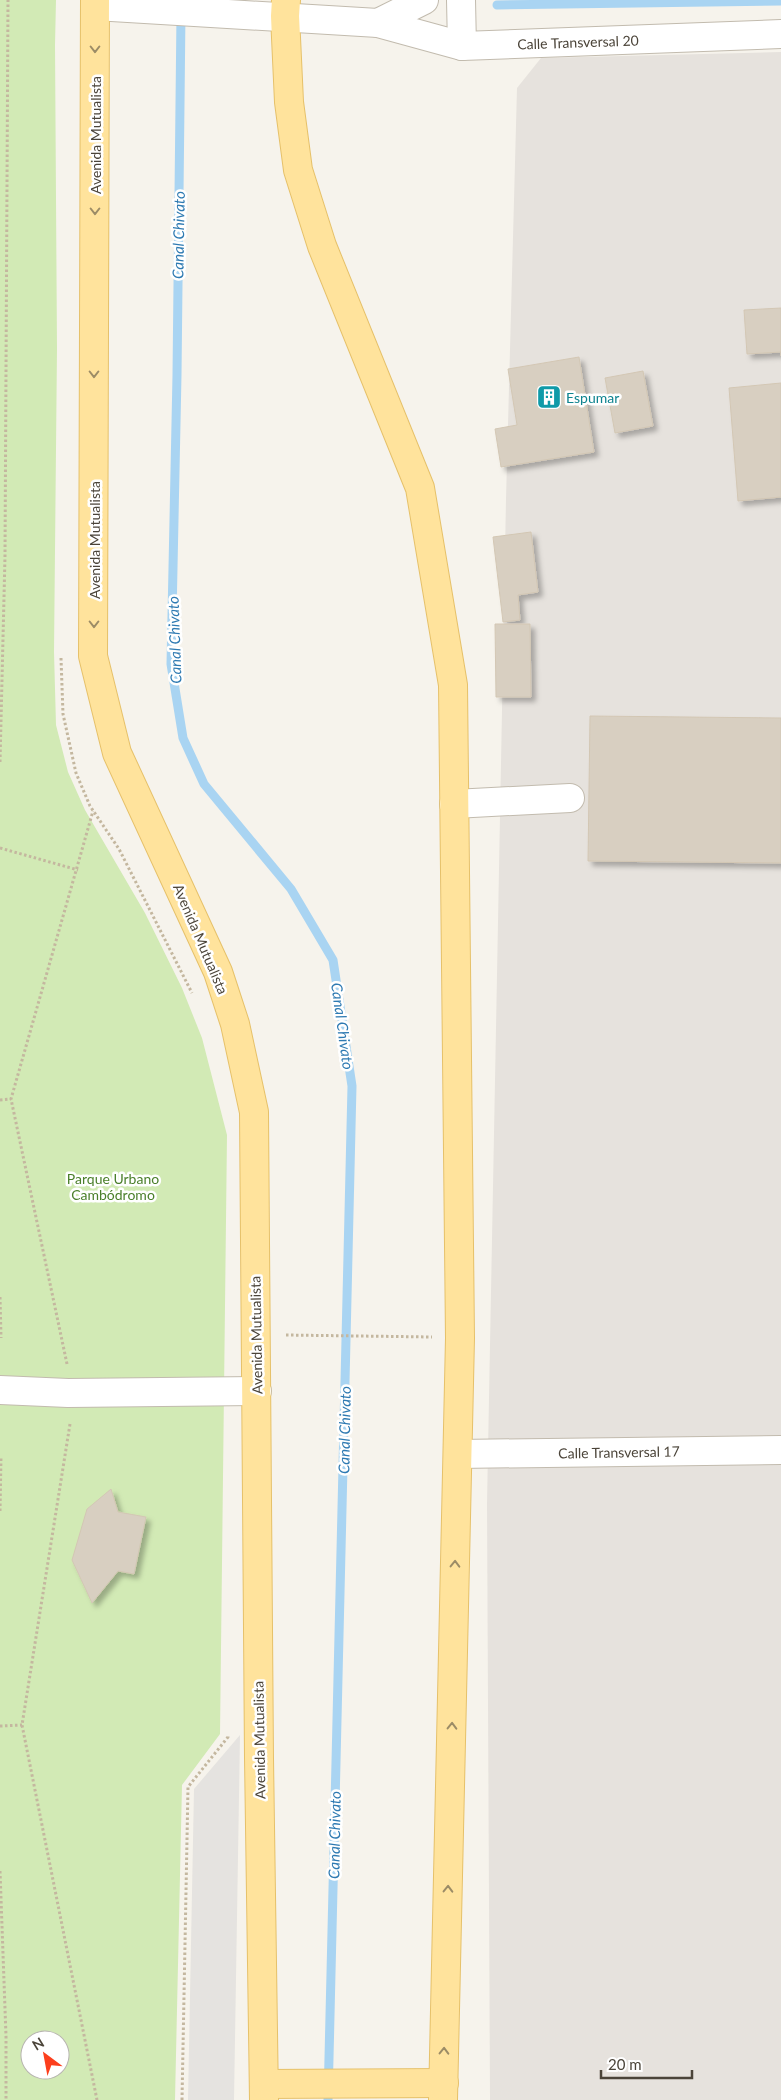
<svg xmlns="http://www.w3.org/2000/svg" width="781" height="2100" viewBox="0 0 781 2100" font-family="Lato,sans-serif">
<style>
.industrial{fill:#e6e2dd}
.green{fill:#d2eab5;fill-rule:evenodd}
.parking{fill:#e5e3e0}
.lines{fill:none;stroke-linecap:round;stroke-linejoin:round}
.stream{stroke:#a9d4f2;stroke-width:9}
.building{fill:#d8cfc1;stroke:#d3c7b4;filter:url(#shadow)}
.minor-casing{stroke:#c2bbae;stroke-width:30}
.major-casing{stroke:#e6c16a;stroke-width:30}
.path{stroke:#c4b79f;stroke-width:3;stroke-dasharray:2.5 2.5;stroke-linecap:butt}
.minor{stroke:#fff;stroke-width:28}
.major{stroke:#ffe39c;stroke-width:28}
.oneway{stroke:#9c8c66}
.labels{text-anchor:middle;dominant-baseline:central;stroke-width:5;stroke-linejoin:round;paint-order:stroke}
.street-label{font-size:14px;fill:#4b4439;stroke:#fff}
.culture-label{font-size:14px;fill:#0d838f;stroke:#fff;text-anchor:start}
.park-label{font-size:14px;fill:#4a7f2a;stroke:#fff}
.water-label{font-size:15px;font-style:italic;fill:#2e7ab2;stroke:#fff}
</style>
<defs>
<filter id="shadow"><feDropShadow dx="4.5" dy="4.5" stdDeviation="2.5" flood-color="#0004"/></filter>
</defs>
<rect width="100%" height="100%" fill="#f6f3ec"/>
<!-- industrial -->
<path class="industrial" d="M781,52V2100H490L487,1504L506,499L517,88L541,58Z"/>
<!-- green -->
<path class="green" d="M0,0H56L55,45L57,349L54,652L56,725L68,772L85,810L145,913L182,988L202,1038L227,1135L220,1734L182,1785L175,2100H0ZM30,2040H60V2070H30Z"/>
<!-- parking -->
<path class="parking" d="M240,1735L234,2100H188L194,1789Z"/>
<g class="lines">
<!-- stream -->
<g class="stream">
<path d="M497,5L781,1"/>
<path d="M181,13L177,375L171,664L183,738L204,784L291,889L333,960L352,1086L328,2100"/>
</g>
</g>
<!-- building -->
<g class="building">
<path d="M781,308V356V352L747,354L744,310Z"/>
<path d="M579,357L594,452L501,467L495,429L517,425L508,369Z"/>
<path d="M643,371L653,426L615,433L605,378Z"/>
<path d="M781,383V497L738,501L729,388Z"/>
<path d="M531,532L538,592L518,595L520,620L503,622L493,537Z"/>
<path d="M495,624H530L531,697H496Z"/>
<path d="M590,716L781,718V863L588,861Z"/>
<path d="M111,1489L118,1512L146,1517L134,1574L118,1571L92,1603L72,1560L87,1509Z"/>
</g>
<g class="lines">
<defs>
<g id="minor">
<path d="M461,0L462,46"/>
<path d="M95,6L378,23L462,46L781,34"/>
<path d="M378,23L424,0"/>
<path d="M454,804L570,798"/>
<path d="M0,1390L68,1393L257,1391"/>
<path d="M458,1454L781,1450"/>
</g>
<g id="major">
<path d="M95,0L93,656L117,753L218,972L235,1024L254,1112L259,1758L264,2100"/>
<path d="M286,0L285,16L289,102L298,170L322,246L420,488L453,685L460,1338L443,2100"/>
<path d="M264,2084L444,2083"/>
</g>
</defs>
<!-- minor casing -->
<use href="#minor" class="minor-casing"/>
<!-- major casing -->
<use href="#major" class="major-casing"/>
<!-- path -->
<g class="path">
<path d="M61,658L63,714L76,773L90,806L119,849L192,993"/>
<path d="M0,762L5,556L8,0"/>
<path d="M0,848L78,870"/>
<path d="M0,1100L11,1099"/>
<path d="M0,1297L1,1338"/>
<path d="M286,1335L432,1337"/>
<path d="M67,1364L11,1099L93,811"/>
<path d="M70,1424L22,1725L97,2100"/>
<path d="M0,1511L1,1456"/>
<path d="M0,1726L22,1725"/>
<path d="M0,1871L6,2036V2100"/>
<path d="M182,2100L188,1787L228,1737V1734"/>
</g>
<!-- minor -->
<use href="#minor" class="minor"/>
<!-- major -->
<use href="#major" class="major"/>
</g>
<!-- one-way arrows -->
<defs><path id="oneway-chevron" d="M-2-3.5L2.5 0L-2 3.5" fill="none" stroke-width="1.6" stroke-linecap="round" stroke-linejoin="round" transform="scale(1.25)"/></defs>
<g class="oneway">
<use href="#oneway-chevron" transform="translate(95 49) rotate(90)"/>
<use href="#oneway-chevron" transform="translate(95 211) rotate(90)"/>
<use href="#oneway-chevron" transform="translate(94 374) rotate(90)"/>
<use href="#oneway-chevron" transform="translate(94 624) rotate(90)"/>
<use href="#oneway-chevron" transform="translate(455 1564) rotate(-89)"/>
<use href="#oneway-chevron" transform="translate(452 1726) rotate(-89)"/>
<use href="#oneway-chevron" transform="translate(448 1889) rotate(-89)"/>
<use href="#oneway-chevron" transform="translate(444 2051) rotate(-89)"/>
</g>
<!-- icons -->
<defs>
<symbol id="building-square" viewBox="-11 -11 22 22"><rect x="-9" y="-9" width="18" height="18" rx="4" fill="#0f9aa8" stroke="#fff"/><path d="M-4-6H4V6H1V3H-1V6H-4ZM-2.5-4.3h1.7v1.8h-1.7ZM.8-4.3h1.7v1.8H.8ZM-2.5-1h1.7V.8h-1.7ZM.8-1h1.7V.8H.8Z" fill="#fff"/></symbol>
</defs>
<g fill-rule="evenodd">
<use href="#building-square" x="535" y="383" width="28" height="28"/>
</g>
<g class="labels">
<!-- street labels -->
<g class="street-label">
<text transform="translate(578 42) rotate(-2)">Calle Transversal 20</text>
<text transform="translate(95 135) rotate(-90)">Avenida Mutualista</text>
<text transform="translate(94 540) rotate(-90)">Avenida Mutualista</text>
<text transform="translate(201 939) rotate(67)">Avenida Mutualista</text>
<text transform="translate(256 1335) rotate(-91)">Avenida Mutualista</text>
<text transform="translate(619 1452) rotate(-1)">Calle Transversal 17</text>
<text transform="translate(259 1740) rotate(-91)">Avenida Mutualista</text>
</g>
<!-- culture labels -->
<g class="culture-label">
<text x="566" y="397">Espumar</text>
</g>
<!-- park labels -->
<g class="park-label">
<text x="113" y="1178">Parque Urbano<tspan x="113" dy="16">Cambódromo</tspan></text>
</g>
<!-- water labels -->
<g class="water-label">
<text transform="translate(178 235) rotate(-89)">Canal Chivato</text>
<text transform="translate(174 640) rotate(-92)">Canal Chivato</text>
<text transform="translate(343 1026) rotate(82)">Canal Chivato</text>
<text transform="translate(344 1430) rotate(-89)">Canal Chivato</text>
<text transform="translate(334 1835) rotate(-89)">Canal Chivato</text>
</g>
</g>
<!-- north arrow -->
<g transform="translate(45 2055) rotate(328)"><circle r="24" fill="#ffffff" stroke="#b7b4b0"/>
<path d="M0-4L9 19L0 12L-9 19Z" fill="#fc3f1d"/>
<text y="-8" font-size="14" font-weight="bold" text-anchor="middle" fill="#4b4439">N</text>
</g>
<!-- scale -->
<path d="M601 2070v8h91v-8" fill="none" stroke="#4b4439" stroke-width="2.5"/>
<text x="608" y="2070" font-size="15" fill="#4b4439" stroke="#ffffff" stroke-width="4" paint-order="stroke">20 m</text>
</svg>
